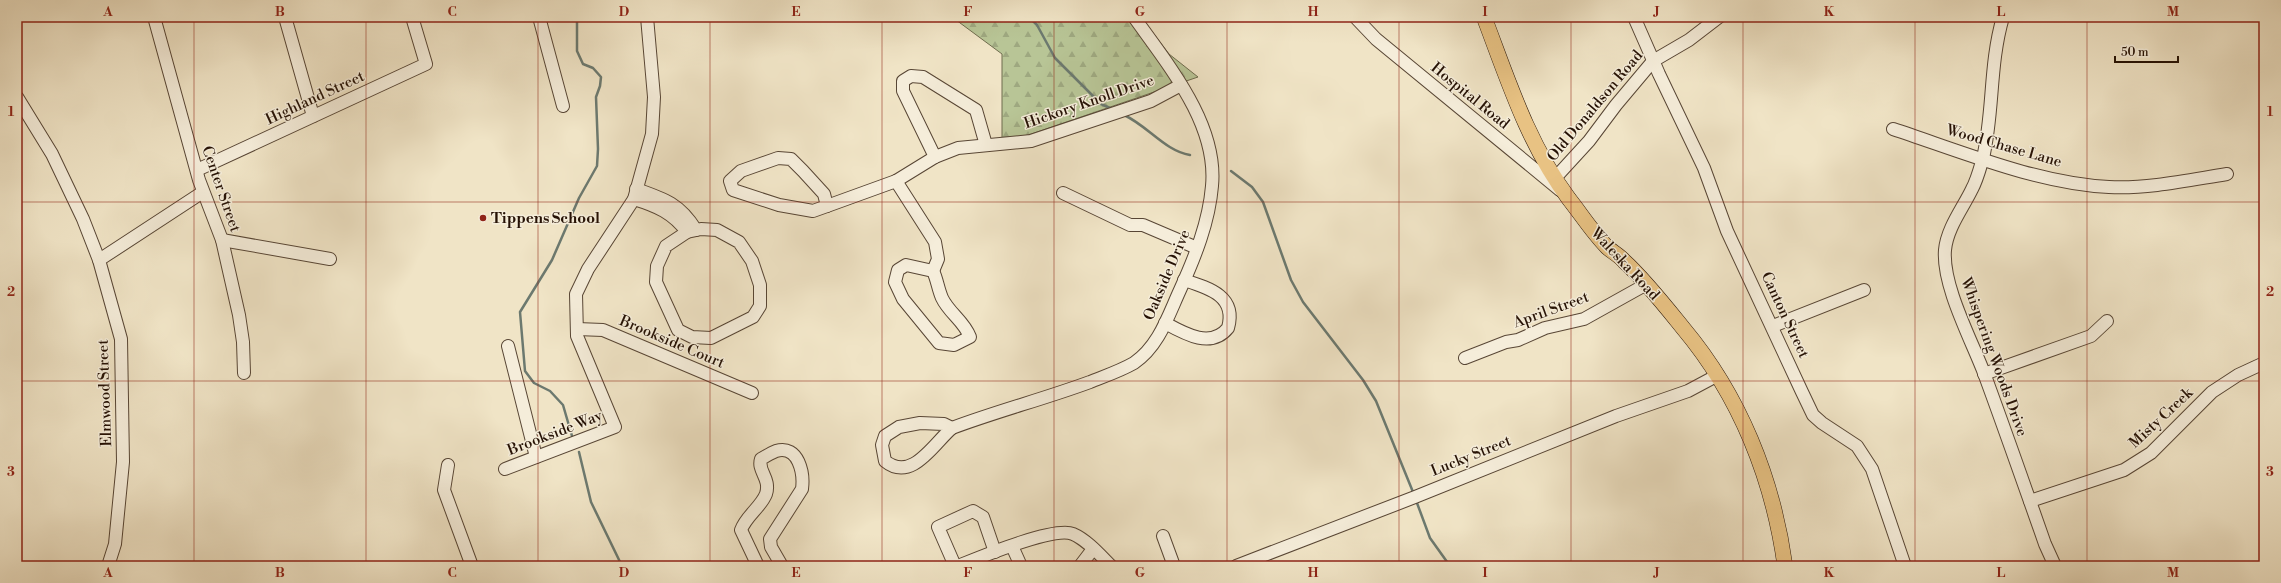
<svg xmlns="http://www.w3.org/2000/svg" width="2281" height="583" viewBox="0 0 2281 583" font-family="'Libre Bodoni',serif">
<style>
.forest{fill:url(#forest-firs);stroke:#6f6c4e}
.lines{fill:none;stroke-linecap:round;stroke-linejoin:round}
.stream{stroke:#6c796f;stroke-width:2.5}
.minor-casing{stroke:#584635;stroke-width:14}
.major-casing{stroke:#261205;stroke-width:16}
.minor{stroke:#f5edda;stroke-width:12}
.major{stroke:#e8c283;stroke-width:15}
.grid{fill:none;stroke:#8f2418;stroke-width:1;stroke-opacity:0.55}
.poi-dot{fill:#8f2418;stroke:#f5edda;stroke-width:1.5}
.labels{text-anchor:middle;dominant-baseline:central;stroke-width:3;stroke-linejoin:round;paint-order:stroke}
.street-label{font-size:15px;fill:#261205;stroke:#f5edda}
.poi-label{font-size:15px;font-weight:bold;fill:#261205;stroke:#f5edda;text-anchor:start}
.neatline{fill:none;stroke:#8f2418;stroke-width:1.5}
.grid-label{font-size:13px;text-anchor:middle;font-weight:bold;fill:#8f2418}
</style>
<defs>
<pattern id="forest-firs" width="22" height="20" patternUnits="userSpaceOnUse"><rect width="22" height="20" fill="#b8c596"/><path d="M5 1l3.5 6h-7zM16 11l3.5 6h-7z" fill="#9ea880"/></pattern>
</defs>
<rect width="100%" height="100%" fill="#f0e4c6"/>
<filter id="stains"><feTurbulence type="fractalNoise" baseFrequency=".005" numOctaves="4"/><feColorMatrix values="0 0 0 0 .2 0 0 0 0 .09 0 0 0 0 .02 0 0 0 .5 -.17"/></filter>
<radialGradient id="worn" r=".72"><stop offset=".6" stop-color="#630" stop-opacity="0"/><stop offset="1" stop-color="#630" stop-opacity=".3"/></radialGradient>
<!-- forest -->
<path class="forest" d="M952,17H1141L1169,54L1198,77L1002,144V54Z"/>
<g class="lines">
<!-- stream -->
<g class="stream">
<path d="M1029,17L1037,25L1055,58L1101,104L1110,108"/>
<path d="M1124,115C1148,126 1165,151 1190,155"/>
<path d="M1231,171L1252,187L1263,202L1291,280L1303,302L1363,380L1376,401L1413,492"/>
<path d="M572,436L563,405L550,391L534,383L525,371L520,312L552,260L579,198L597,166L598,149L596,97L600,86L601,77L593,68L583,64L577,51V17"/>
<path d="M579,452L591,502L622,566"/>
<path d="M1417,503L1430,538L1450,566"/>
</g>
<defs>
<g id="minor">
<path d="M154,17L199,180L222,240L239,315L243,342L244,373"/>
<path d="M285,17L313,116"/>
<path d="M539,17L563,106"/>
<path d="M1355,17L1376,39L1560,190"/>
<path d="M1634,17L1659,74L1704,168L1727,231L1802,392L1813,415L1822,423L1857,446L1872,469L1905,566"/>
<path d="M2003,17C1989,65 1994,111 1983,158C1980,168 1977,180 1972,189C1963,208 1947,228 1945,250C1942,285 1971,339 1984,373C2005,430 2025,487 2045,544L2055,566"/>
<path d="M17,97L52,154L83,219L99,260L121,339L123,462L115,544L108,566"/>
<path d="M1893,129C1960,151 2039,184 2109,187C2148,189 2189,180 2227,174"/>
<path d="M935,157L903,91V81L911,76L923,77L976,110L986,145"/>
<path d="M778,158L791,159L803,171L824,194L827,206L813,211L779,205L733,190L730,181L741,171Z"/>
<path d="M197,170L426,64L412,17"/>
<path d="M1556,177L1589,141L1616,105L1653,61L1689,40L1719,17"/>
<path d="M896,181L935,242L938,259L933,271"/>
<path d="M636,189C665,199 680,204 696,230"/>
<path d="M1063,193L1130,225H1143L1197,248"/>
<path d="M634,199C657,206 673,213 687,232"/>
<path d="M827,206L896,181L935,157L958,148L1031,141L1151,101L1181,85"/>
<path d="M701,229L717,230L739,242L752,261L760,285V306L753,317L711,338L692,337L678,330L656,282L657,266L666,246L687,232Z"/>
<path d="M222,240L330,259"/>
<path d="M99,260L203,192"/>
<path d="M906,265L933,271C937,279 938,289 942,298C949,313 964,321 970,337L954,345L939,343L903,299L895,282L898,270Z"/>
<path d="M1165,323C1185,334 1211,349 1228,328C1237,296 1209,288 1184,280"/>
<path d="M1773,326L1864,290"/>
<path d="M577,329L603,330L752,393"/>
<path d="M508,346L536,457"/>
<path d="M1465,358L1506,342L1518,340L1545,328L1584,319L1645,285"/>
<path d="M1984,374L2091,336L2107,321"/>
<path d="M920,423L944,424L952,428C934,443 912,483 885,461L882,445L885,436L899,427Z"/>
<path d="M952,428C997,411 1044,399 1090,382C1105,376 1120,371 1134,363C1159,346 1168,316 1180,290C1195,257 1209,222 1212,186C1218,124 1168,65 1134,17"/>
<path d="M448,465L444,490L472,566"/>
<path d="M505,469L615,427L577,336L576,294L588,269L634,199L652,134L654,97L647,17"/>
<path d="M2030,501L2124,470L2151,453L2212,392L2238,375L2264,363"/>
<path d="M1163,536L1174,566"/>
<path d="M1012,546L1021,566"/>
<path d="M758,566L741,530C746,516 761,507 766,494C771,478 757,471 761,459C766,456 771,453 776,451C799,444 804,474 802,489L770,539L771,547L782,566"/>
<path d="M955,566L938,527L973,511L983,517L995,552"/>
<path d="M958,566C978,558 1054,526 1073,534C1087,540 1100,555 1111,566"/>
<path d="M1080,566L1093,549"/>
<path d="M1236,566L1415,497L1616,416L1688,391L1718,375"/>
</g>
<path id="major" d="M1484,17C1508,80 1528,144 1569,199C1581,214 1593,233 1607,247C1612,252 1619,255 1624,261C1644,279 1666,307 1683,328C1740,396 1773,479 1785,566"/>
</defs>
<!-- minor casing -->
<use href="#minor" class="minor-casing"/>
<!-- major casing -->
<use href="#major" class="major-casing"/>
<!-- minor -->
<use href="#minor" class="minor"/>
<!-- major -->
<use href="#major" class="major"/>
</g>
<!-- grid -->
<path class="grid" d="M194,17V566M366,17V566M538,17V566M710,17V566M882,17V566M1054,17V566M1227,17V566M1399,17V566M1571,17V566M1743,17V566M1915,17V566M2087,17V566M17,202H2264M17,381H2264"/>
<!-- markers -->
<circle class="poi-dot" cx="483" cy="218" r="4"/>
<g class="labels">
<!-- street labels -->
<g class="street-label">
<text transform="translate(1470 96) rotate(39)">Hospital Road</text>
<text transform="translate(315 98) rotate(-25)">Highland Street</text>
<text transform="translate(1089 102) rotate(-19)">Hickory Knoll Drive</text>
<text transform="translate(1595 106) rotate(-50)">Old Donaldson Road</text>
<text transform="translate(2004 146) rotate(16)">Wood Chase Lane</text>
<text transform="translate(221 189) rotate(71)">Center Street</text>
<text transform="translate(1625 264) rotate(47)">Waleska Road</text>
<text transform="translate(1167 275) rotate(-67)">Oakside Drive</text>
<text transform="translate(1551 310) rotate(-20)">April Street</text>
<text transform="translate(1785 315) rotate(65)">Canton Street</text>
<text transform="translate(672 342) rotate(23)">Brookside Court</text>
<text transform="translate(1994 357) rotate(70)">Whispering Woods Drive</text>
<text transform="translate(105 393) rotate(-92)">Elmwood Street</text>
<text transform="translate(2161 418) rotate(-43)">Misty Creek</text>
<text transform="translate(555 433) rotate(-21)">Brookside Way</text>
<text transform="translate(1471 456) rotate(-22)">Lucky Street</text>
</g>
<!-- poi labels -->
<g class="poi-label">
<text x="491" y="218">Tippens School</text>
</g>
</g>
<!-- margin -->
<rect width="2281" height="583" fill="none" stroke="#f0e4c6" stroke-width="44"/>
<!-- scale -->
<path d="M2115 56v6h63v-6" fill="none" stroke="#261205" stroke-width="2"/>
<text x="2121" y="56" font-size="12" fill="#261205" stroke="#f5edda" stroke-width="3" paint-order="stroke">50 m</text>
<rect x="22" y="22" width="2237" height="539" class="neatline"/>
<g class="grid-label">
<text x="108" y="16">A</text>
<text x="280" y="16">B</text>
<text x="452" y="16">C</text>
<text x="624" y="16">D</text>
<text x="796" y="16">E</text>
<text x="968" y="16">F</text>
<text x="1140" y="16">G</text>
<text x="1313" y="16">H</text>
<text x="1485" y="16">I</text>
<text x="1657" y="16">J</text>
<text x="1829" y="16">K</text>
<text x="2001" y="16">L</text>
<text x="2173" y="16">M</text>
<text x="11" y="116">1</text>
<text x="2270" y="116">1</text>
<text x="11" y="296">2</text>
<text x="2270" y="296">2</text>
<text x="11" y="476">3</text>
<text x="2270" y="476">3</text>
<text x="108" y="577">A</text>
<text x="280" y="577">B</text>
<text x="452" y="577">C</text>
<text x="624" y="577">D</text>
<text x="796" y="577">E</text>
<text x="968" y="577">F</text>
<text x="1140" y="577">G</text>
<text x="1313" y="577">H</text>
<text x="1485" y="577">I</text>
<text x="1657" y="577">J</text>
<text x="1829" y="577">K</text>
<text x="2001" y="577">L</text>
<text x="2173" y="577">M</text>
</g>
<rect width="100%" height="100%" filter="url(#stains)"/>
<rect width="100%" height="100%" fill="url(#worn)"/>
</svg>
